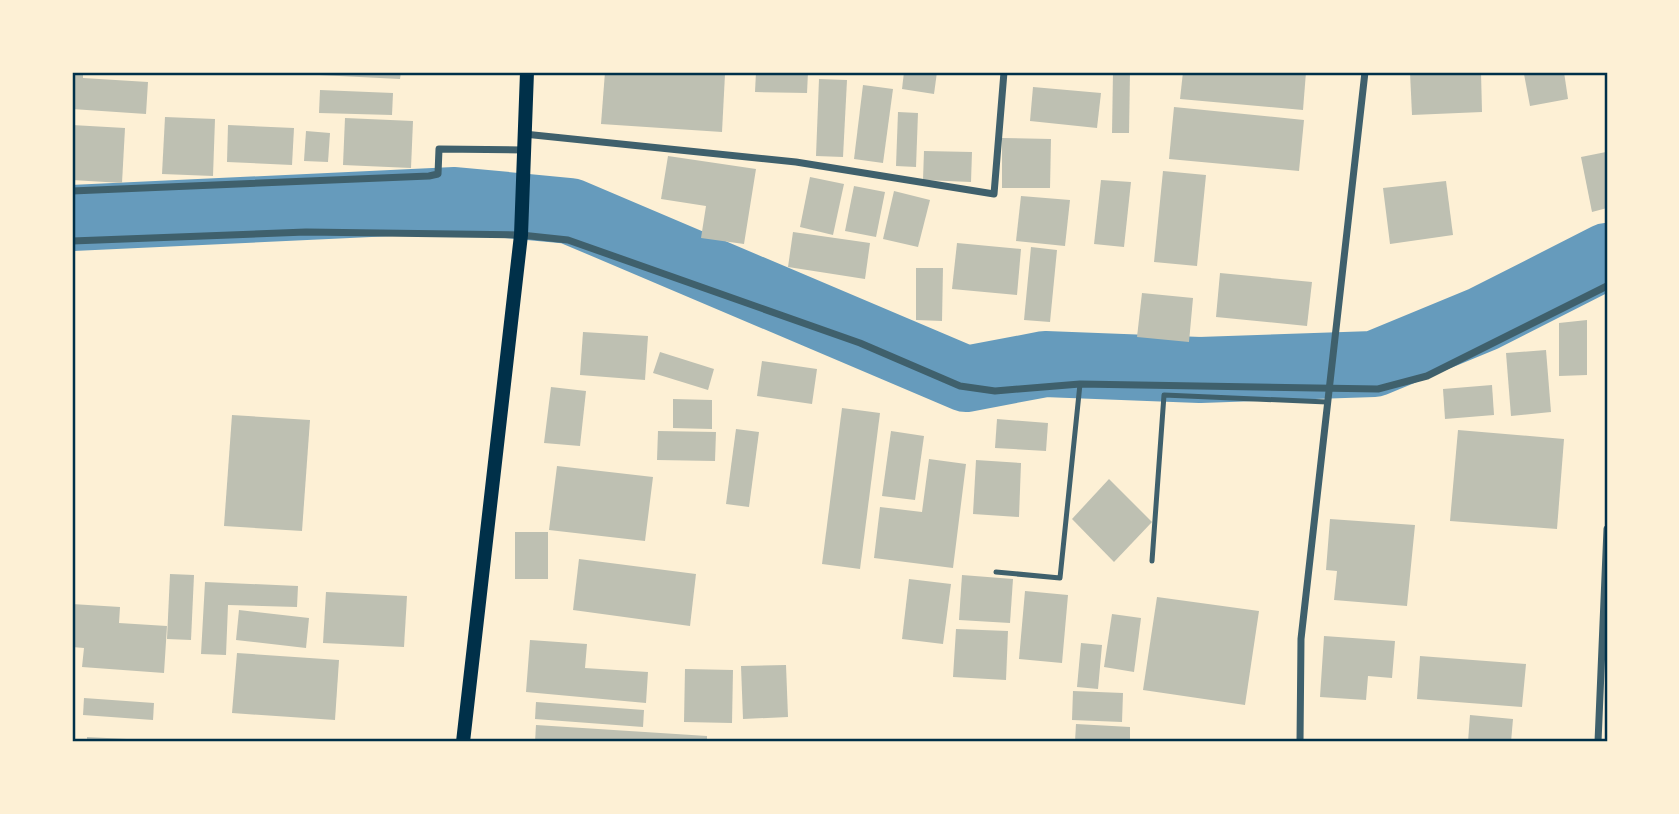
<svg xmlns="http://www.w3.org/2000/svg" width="1679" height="814" viewBox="0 0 1679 814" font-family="Barlow,sans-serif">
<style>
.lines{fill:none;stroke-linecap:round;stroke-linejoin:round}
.river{stroke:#669bbc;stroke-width:66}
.building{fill:#bec0b2}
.service{stroke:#3f606c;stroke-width:5}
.minor{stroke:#3f606c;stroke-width:7}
.secondary{stroke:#003049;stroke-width:14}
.neatline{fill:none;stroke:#003049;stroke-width:2.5}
</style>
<rect width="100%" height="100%" fill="#fdf0d5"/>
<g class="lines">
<!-- river -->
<path class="river" d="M72,218L455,200L570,211L966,379L1045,364L1200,370L1374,364L1483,319L1607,256"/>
</g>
<!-- building -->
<g class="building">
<path d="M72,72H83V78L148,82L146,114L72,109Z"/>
<path d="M319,72H401L400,79L319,75Z"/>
<path d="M605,72L725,74L722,132L601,124Z"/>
<path d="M756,72H808L807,93L755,92Z"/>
<path d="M904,72H937L934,94L902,89Z"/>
<path d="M1113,72H1130L1129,133H1112Z"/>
<path d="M1183,72H1306L1303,110L1180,99Z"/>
<path d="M1410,72H1481L1482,112L1412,115Z"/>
<path d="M1539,72H1564L1568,99L1530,106L1524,74Z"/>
<path d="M819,79L847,80L843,157L816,156Z"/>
<path d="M863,85L893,89L883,163L854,159Z"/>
<path d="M1033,87L1101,93L1097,128L1030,121Z"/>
<path d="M320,90L393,93L392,115L319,113Z"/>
<path d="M1174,107L1304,120L1299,171L1169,159Z"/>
<path d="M898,112L918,113L916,167L896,166Z"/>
<path d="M165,117L215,119L213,176L162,174Z"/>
<path d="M345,118L413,121L411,168L343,165Z"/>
<path d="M72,125L125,128L122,183L72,180Z"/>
<path d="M228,125L294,128L292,165L227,162Z"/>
<path d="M306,131L330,133L328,162L304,161Z"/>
<path d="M1002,138L1051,139L1050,188H1002Z"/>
<path d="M924,151L972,152L971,182L923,180Z"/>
<path d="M1606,152L1607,208L1592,212L1581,157Z"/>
<path d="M668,156L756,169L744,244L701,238L706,206L661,199Z"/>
<path d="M1163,171L1206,175L1197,266L1154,262Z"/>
<path d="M810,177L844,184L833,235L800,227Z"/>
<path d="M1101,180L1131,182L1124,247L1094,244Z"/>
<path d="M1446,181L1453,235L1390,244L1383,188Z"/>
<path d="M854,186L885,192L876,237L845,231Z"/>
<path d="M894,191L930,200L918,247L883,239Z"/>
<path d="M1021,196L1070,200L1065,246L1016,241Z"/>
<path d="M793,232L870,243L865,279L788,267Z"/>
<path d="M957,243L1021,249L1017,295L952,289Z"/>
<path d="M1031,247L1057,250L1050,322L1024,320Z"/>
<path d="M916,268H943L942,321L916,320Z"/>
<path d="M1220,273L1312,282L1307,326L1216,317Z"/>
<path d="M1142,293L1193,298L1189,342L1137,337Z"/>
<path d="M1587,320V375L1559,376V323Z"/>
<path d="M583,332L648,336L645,380L580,375Z"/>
<path d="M1546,350L1551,412L1511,416L1506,353Z"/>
<path d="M660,352L714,369L708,390L653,373Z"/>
<path d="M762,361L817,369L812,404L757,396Z"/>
<path d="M1492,385L1494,415L1445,419L1443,389Z"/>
<path d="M551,387L586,391L580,446L544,443Z"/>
<path d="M673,399L712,400V429L673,428Z"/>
<path d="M842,408L880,413L860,569L822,564Z"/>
<path d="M232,415L310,420L302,531L224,526Z"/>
<path d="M997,419L1048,423L1046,451L995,448Z"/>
<path d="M736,429L759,432L749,507L726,504Z"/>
<path d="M1458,430L1564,439L1557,529L1450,521Z"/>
<path d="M658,431L716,432L715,461L657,460Z"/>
<path d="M891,431L924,436L915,500L882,496Z"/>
<path d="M929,459L966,464L953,568L874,558L880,507L922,512Z"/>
<path d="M976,460L1021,463L1019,517L973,514Z"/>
<path d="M557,466L653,477L645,541L549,530Z"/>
<path d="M1109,479L1152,522L1114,562L1072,519Z"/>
<path d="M1330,519L1415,525L1407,606L1334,600L1337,571L1326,570Z"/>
<rect x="515" y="532" width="33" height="47"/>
<path d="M579,559L696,574L690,626L573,610Z"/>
<path d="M170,574L194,575L191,640L167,639Z"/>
<path d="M962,575L1013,579L1010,623L959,620Z"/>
<path d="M909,579L951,584L943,644L902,639Z"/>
<path d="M205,582L298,586L297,607L228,605L226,655L201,654Z"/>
<path d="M1025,591L1068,595L1062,663L1019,659Z"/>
<path d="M326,592L407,596L404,647L323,643Z"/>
<path d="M1157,597L1259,611L1245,705L1143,690Z"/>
<path d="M72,604L120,607L119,623L167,626L164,673L82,667L84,648L72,647Z"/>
<path d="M239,610L309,618L306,648L236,640Z"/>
<path d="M1112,614L1141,618L1134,672L1104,667Z"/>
<path d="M956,629L1008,631L1006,680L953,677Z"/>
<path d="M1324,636L1395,641L1392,678L1368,676L1366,700L1320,697Z"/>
<path d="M530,640L587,644L585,668L648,672L646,703L526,692Z"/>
<path d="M1081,643L1102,645L1098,689L1077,687Z"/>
<path d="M237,653L339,660L335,720L232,713Z"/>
<path d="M1420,656L1526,664L1522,707L1417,699Z"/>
<path d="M786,665L788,717L743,719L741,666Z"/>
<path d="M685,669L733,670L732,723L684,722Z"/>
<path d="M1073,691L1123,693L1122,722L1072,720Z"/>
<path d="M84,698L154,703L153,720L83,715Z"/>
<path d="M536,702L644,710L643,727L535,719Z"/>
<path d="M1470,715L1513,719L1511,742H1468Z"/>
<path d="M1076,724L1130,727V742H1075Z"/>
<path d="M536,725L707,736V742H535Z"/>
<path d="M87,737L147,740V742H87Z"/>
</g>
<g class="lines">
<!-- service -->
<g class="service">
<path d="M1152,561L1164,395L1327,402"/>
<path d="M996,572L1060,578L1080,384"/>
</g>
<!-- minor -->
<g class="minor">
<path d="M524,134L796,162L994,194L1004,72"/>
<path d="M72,191L429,176L438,174L439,149L522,150"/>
<path d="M72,241L306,232L521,235L568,240L860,343L960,386L995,391L1080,384L1378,389L1427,376L1607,286"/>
<path d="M1300,742L1301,639L1365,72"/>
<path d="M1598,742L1607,529"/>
</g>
<!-- secondary -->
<path class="secondary" d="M463,742L521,235L527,72"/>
</g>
<!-- border -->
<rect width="1679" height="814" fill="none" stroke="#fdf0d5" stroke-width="147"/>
<rect x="74" y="74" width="1532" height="666" class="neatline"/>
</svg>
